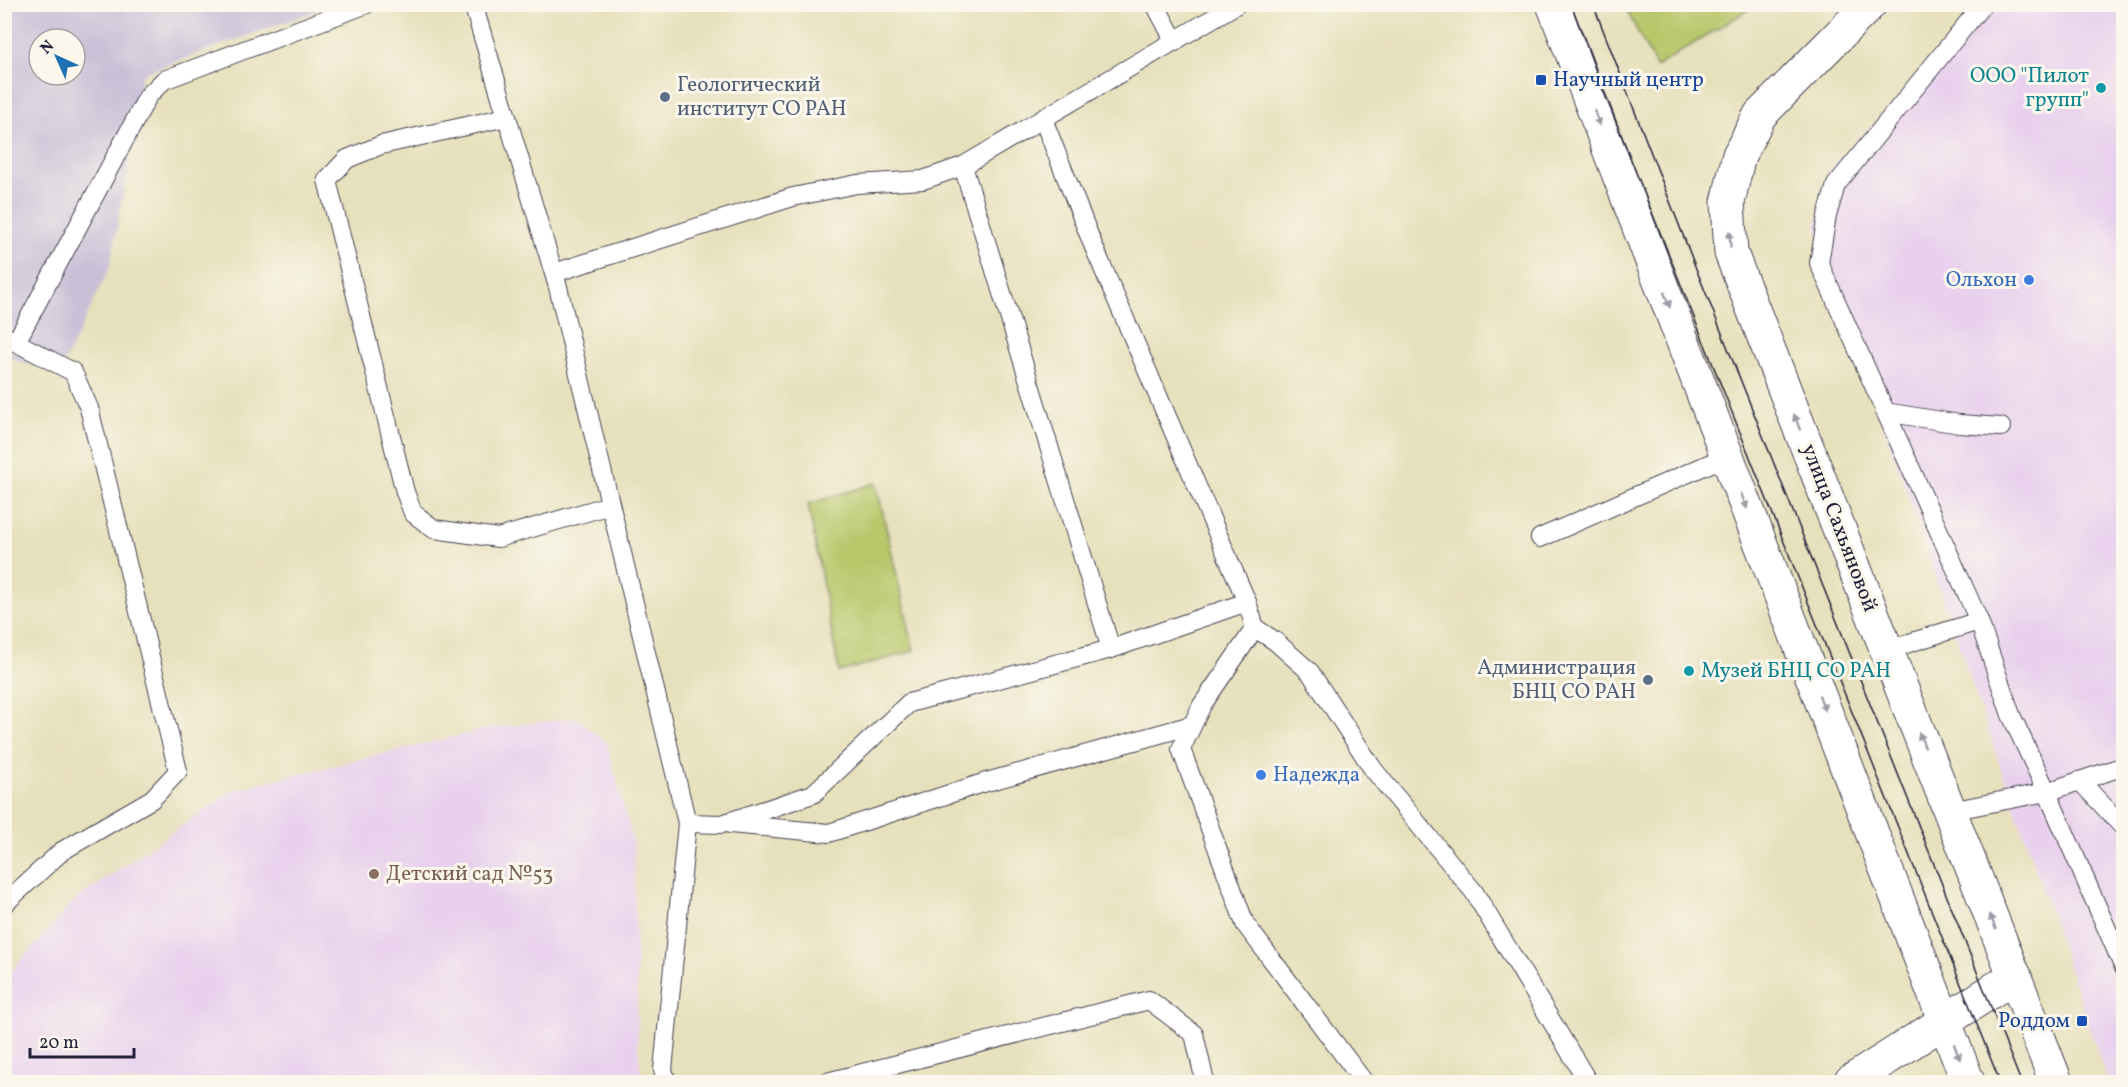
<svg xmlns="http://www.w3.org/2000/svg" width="2128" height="1087" viewBox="0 0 2128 1087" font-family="Vollkorn,serif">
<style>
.built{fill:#e9d1ed}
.industrial{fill:#c9bfd7;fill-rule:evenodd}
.green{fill:#b8c76a;stroke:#6d7452;stroke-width:1.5}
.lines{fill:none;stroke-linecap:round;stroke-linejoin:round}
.lane-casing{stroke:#403e4e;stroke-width:20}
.secondary-casing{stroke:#403e4e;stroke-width:35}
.lane{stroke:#fff;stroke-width:18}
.secondary{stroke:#fff;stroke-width:33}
.tram{stroke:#22223b;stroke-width:1.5}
.oneway{fill:#9c9ca7}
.transit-dot{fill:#1a4fb4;stroke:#fbf7ec;stroke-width:2}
.culture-dot{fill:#0f9aa8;stroke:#fbf7ec;stroke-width:2}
.service-dot{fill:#5c6f8a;stroke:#fbf7ec;stroke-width:2}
.shop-dot{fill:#3f7fe0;stroke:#fbf7ec;stroke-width:2}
.education-dot{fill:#8d6e63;stroke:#fbf7ec;stroke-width:2}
.labels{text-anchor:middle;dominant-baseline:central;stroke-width:6;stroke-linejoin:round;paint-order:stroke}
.culture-label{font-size:21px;fill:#0d838f;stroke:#fbf7ec;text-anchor:end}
.transit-label{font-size:21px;fill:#164399;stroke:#fbf7ec;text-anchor:start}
.service-label{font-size:21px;fill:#4e5e75;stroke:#fbf7ec;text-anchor:start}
.shop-label{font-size:21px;fill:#366cbe;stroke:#fbf7ec;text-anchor:end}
.street-label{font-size:21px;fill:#22223b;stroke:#fbf7ec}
.education-label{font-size:21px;fill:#785e54;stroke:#fbf7ec;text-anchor:start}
</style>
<rect width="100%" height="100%" fill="#fbf7ec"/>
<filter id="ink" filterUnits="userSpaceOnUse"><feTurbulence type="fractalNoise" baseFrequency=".0167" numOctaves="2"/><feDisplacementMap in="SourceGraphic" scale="12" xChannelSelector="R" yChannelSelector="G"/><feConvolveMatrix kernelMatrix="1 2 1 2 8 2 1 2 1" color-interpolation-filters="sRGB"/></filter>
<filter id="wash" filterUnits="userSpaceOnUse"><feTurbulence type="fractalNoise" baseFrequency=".008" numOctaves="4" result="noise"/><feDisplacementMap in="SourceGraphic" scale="24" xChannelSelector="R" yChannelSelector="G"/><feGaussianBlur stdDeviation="1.35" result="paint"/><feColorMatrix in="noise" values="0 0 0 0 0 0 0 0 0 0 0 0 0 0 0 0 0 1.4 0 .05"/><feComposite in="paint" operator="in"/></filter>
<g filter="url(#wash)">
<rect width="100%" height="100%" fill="#e7e0bc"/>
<!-- built -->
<g class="built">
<path d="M1986,5H2123V1082H2108L1816,226L1830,170Z"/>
<path d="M576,718L607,743L634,846L638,1052L643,1082H5V978L74,901L233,790L491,728Z"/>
</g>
<!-- industrial -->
<path class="industrial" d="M5,5H332L142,74L139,104L110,267L59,374L5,356ZM39,39H75V75H39Z"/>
<!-- green -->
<g class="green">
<path d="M1624,5H1756L1656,67Z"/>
<path d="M876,483L914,651L839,672L808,504Z"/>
</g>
</g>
<g filter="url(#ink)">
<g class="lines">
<defs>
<g id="lane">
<path d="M473,4L558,287L687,823L663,1070L667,1082"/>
<path d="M1155,4L1175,42"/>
<path d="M1983,4L1836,185L1827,216L1819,263L1979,621L2011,715L2047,792L2124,766"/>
<path d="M507,117L381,145L347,159L327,180L405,492L413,513L434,529L498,538L610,505"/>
<path d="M1043,119L1093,245L1247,602"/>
<path d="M554,273L793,197L857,184L923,180L963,166L1237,4"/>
<path d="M4,336L73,372L89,408L178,771L152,799L62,851L4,904"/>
<path d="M16,342L148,96L164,80L367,4"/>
<path d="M1885,412L1960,424L2001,427"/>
<path d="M1540,538L1727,456"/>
<path d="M1111,649L1247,602L1255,628"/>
<path d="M1887,650L1979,621"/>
<path d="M2080,781L2124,828"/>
<path d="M1950,811L2047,792L2124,968"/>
<path d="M687,823L722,824L813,794L909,703L1111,649L963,166"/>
<path d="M730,824L829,833L983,783L1192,725"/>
<path d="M827,1082L1149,1000L1194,1034L1205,1082"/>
<path d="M1364,1082L1245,924L1181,749L1202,705L1255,628L1275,641L1310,672L1373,769L1474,892L1588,1082"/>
</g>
<g id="secondary">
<path d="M1553,4L1968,1082"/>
<path d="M1870,4L1760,115L1739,155L1728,202L1731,253L2056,1082"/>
<path d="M1850,1082L2015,976"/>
</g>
</defs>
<!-- lane casing -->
<use href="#lane" class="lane-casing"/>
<!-- secondary casing -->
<use href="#secondary" class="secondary-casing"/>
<!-- lane -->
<use href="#lane" class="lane"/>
<!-- secondary -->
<use href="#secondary" class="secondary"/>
<!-- tram -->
<g class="tram">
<path d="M1571,4L1601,85L2000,1082"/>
<path d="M1593,4L1697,271L2021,1082"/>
</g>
</g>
<!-- one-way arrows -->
<defs><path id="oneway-solid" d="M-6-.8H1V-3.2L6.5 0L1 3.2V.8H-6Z" transform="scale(1.5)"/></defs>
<g class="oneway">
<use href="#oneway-solid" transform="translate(1597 118) rotate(69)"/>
<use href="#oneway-solid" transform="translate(1730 239) rotate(-94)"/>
<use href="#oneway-solid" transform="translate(1667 300) rotate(69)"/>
<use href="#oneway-solid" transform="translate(1797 422) rotate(-111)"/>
<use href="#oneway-solid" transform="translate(1744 501) rotate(69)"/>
<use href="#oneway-solid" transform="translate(1822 703) rotate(69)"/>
<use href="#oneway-solid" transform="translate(1922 740) rotate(-111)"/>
<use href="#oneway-solid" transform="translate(1993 922) rotate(-111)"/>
<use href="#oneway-solid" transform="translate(1957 1052) rotate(69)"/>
</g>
</g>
<!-- markers -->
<g class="transit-dot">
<rect x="1535" y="74" width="12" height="12" rx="3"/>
<rect x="2076" y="1015" width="12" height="12" rx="3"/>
</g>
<g class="culture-dot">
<circle cx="2101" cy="88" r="6"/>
<circle cx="1689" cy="671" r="6"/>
</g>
<g class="service-dot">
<circle cx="665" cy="97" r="6"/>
<circle cx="1648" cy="680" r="6"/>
</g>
<g class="shop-dot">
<circle cx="2029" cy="280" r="6"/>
<circle cx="1261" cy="775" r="6"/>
</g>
<circle class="education-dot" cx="374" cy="874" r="6"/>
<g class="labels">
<!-- culture labels -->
<g class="culture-label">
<text x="2089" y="76">ООО "Пилот<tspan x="2089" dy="24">групп"</tspan></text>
<text x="1701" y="671" text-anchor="start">Музей БНЦ СО РАН</text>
</g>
<!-- transit labels -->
<g class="transit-label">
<text x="1553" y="80">Научный центр</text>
<text x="2070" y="1021" text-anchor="end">Роддом</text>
</g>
<!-- service labels -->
<g class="service-label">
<text x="677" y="85">Геологический<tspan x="677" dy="24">институт СО РАН</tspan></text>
<text x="1636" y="668" text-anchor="end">Администрация<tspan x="1636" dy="24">БНЦ СО РАН</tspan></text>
</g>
<!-- shop labels -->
<g class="shop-label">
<text x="2017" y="280">Ольхон</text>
<text x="1273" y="775" text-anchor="start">Надежда</text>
</g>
<!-- street labels -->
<g class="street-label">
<text transform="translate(1839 528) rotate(69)">улица Сахьяновой</text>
</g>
<!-- education labels -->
<g class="education-label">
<text x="386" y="874">Детский сад №53</text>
</g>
</g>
<!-- margin -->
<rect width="2128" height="1087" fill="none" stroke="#fbf7ec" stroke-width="24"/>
<!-- north arrow -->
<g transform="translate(57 57) rotate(315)"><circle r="28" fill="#fbf7ec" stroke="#a4a2a5" stroke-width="1.5"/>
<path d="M0-4.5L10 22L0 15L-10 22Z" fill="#1f6fb2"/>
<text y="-9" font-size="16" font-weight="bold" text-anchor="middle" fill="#22223b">N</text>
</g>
<!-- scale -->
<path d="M30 1048v9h104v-9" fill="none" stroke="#22223b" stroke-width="3"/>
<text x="39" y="1048" font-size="18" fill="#22223b" stroke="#fbf7ec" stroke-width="4.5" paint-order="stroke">20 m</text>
</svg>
